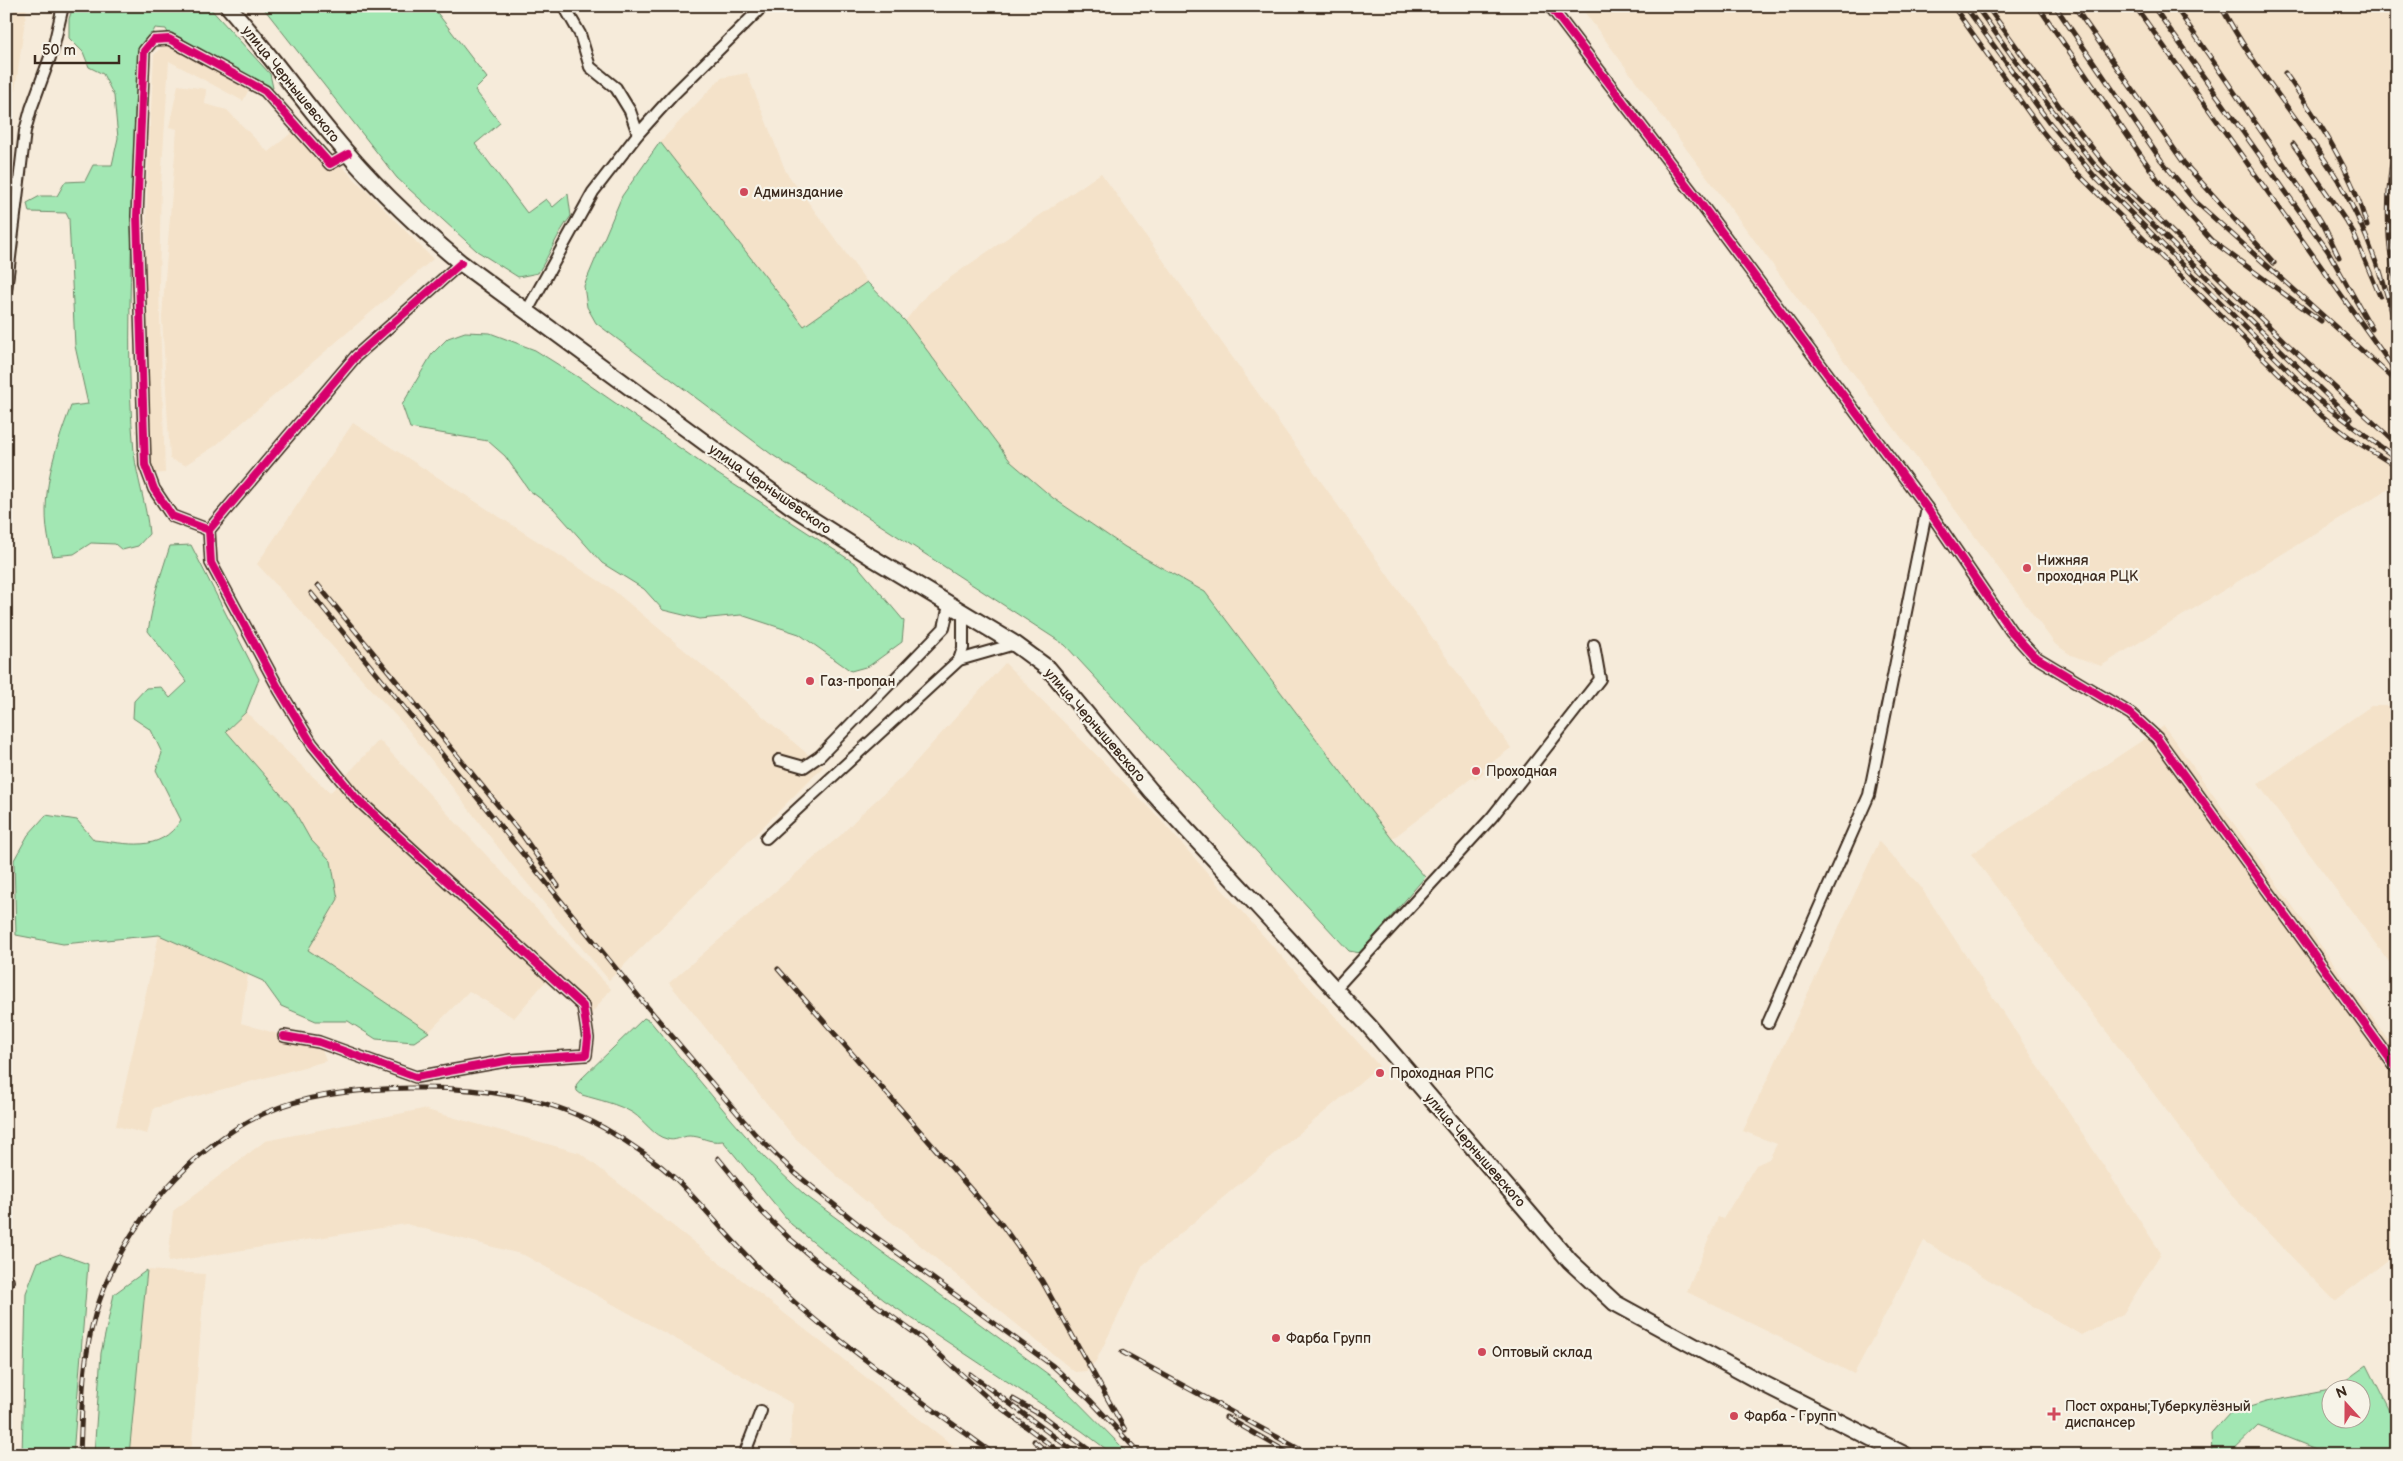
<svg xmlns="http://www.w3.org/2000/svg" width="2403" height="1461" viewBox="0 0 2403 1461" font-family="'Balsamiq Sans',sans-serif">
<style>
.built{fill:#f4e2c9}
.green{fill:#a2e7b3;stroke:#6e8868}
.lines{fill:none;stroke-linecap:round;stroke-linejoin:round}
.street-casing{stroke:#3b2a1e;stroke-width:14}
.secondary-casing{stroke:#3b2a1e;stroke-width:19}
.street{stroke:#f7f3e8;stroke-width:10}
.secondary{stroke:#f7f3e8;stroke-width:15}
.rail-casing{stroke:#3b2a1e;stroke-width:5}
.rail{stroke:#f7f3e8;stroke-width:3;stroke-dasharray:9;stroke-linecap:butt}
.cycleway-casing{stroke:#f7f3e8;stroke-width:11}
.cycleway{stroke:#d6006c;stroke-width:8}
.poi-dot{fill:#d1495b;stroke:#f7f3e8;stroke-width:2}
.labels{text-anchor:middle;dominant-baseline:central;stroke-width:4.5;stroke-linejoin:round;paint-order:stroke}
.street-label{font-size:14px;fill:#3b2a1e;stroke:#f7f3e8}
.poi-label{font-size:14px;fill:#3b2a1e;stroke:#f7f3e8;text-anchor:start}
</style>
<rect width="100%" height="100%" fill="#f6ebda"/>
<filter id="ink" filterUnits="userSpaceOnUse"><feTurbulence type="fractalNoise" baseFrequency=".02" numOctaves="2"/><feDisplacementMap in="SourceGraphic" scale="10" xChannelSelector="R" yChannelSelector="G"/><feConvolveMatrix kernelMatrix="1 2 1 2 8 2 1 2 1" color-interpolation-filters="sRGB"/></filter>
<g filter="url(#ink)">
<!-- built -->
<g class="built">
<path d="M6,6H27L6,156Z"/>
<path d="M1580,6H2397V483L2101,666L2071,655L2055,644Z"/>
<path d="M164,44L249,89L243,101L169,61L161,184L159,287L165,473L152,474L145,287L147,184L154,55Z"/>
<path d="M747,73L786,172L867,282L804,327L660,142L721,78Z"/>
<path d="M178,85L206,89L205,104L227,110L268,152L295,130L330,170L339,163L433,259L215,446L185,465L170,459L162,317L177,129L169,127Z"/>
<path d="M1101,173L1511,748L1482,770L1484,773L1475,780L1473,777L1392,839L1205,592L1125,547L1053,498L1011,462L905,321L928,293Z"/>
<path d="M353,423L612,589L823,767L609,980L511,864L406,727L257,564Z"/>
<path d="M1005,663L1158,817L1379,1066L1143,1265L1096,1361L1086,1371L1075,1372L857,1194L794,1137L669,983L842,834L862,813L902,777Z"/>
<path d="M2371,706H2397L2395,970L2258,784Z"/>
<path d="M246,712L330,793L379,740L611,989L591,1014L545,982L514,1018L469,991L429,1032L308,950L338,899L331,861L310,839L292,807L226,731Z"/>
<path d="M2164,726L2397,1052V1253L2335,1301L2231,1195L1971,854Z"/>
<path d="M1879,842L1920,886L2161,1253L2123,1314L2081,1335L1924,1241L1854,1374L1687,1292L1718,1217L1723,1219L1756,1165L1769,1159L1777,1144L1743,1131Z"/>
<path d="M159,935L248,974L241,1023L284,1036L319,1042L326,1061L154,1108L147,1134L116,1126Z"/>
<path d="M423,1109L580,1153L965,1455H808L790,1444L793,1404L524,1255L406,1224L168,1262L173,1211L265,1141Z"/>
<path d="M147,1270L205,1274L191,1455H129Z"/>
</g>
<!-- green -->
<g class="green">
<path d="M73,6H208L270,74L273,88L265,91L172,41L166,29L155,28L144,51L138,206L132,223C130,300 127,376 134,452C137,480 147,506 149,534L138,546L122,550L115,544L91,543L74,554L53,556C36,505 53,454 71,406L88,404L75,346L69,219L66,213L29,212L27,203L40,196H57L65,182L85,181L93,165H112L118,138L114,96L103,74L89,67L83,52L69,38V19Z"/>
<path d="M262,6H432L487,78L475,90L500,123L475,144L527,213L546,199L553,207L568,194L571,216C557,234 550,254 538,273L518,277L477,251L397,178Z"/>
<path d="M660,142L804,326L867,282L905,321L1011,462L1053,498L1125,547L1205,592L1392,839L1425,877L1360,953L1349,951L1065,645L771,454L596,323L587,307L584,286L622,196Z"/>
<path d="M465,332L490,333L535,350L578,377L710,469L856,564L904,621L902,642L869,666L851,671L799,634L741,615L700,619L663,610L644,589L602,563L554,509L529,490L505,456L488,441L410,428L402,405L432,354L448,338Z"/>
<path d="M191,545L259,679L246,712L226,731L292,807L310,839L331,861L338,899L308,950L429,1032L414,1042L376,1039L348,1021H316L281,1006L263,981L159,935L63,944L16,935L14,860L28,835L46,815L77,820L94,840C128,843 159,854 181,820L156,770L162,753L151,730L133,718L134,701L146,688L161,687L170,698L187,682L148,631L156,590L170,546Z"/>
<path d="M644,1018L650,1021L732,1120L765,1158L805,1195L1056,1380L1125,1450L1121,1453L1106,1449L1082,1431L884,1300L791,1224L723,1141C707,1143 703,1136 689,1136C682,1136 675,1142 667,1139C653,1136 645,1121 633,1113C618,1104 599,1100 582,1095L577,1091L576,1085L581,1079Z"/>
<path d="M60,1254L88,1264L73,1455H22L26,1293L38,1262Z"/>
<path d="M147,1270L129,1455H94L101,1353L114,1294Z"/>
<path d="M2367,1365L2397,1425V1455H2331L2258,1426L2228,1455H2212L2211,1434L2230,1413L2266,1402L2330,1390V1418H2360V1388H2335Z"/>
</g>
<g class="lines">
<defs>
<g id="street">
<path d="M564,6L580,34L590,67L616,88L630,111L638,134"/>
<path d="M1550,6L1698,200L1927,508L2011,631L2034,656L2131,714L2157,738L2397,1069"/>
<path d="M6,291L25,131L31,109L53,49L63,6"/>
<path d="M527,311L593,192L638,134L673,95L763,6"/>
<path d="M209,530L172,516L154,489L145,465L137,216L144,51L153,40L169,39L265,91L330,164L348,154"/>
<path d="M959,660L963,648V613"/>
<path d="M779,760L804,767L820,756L944,628L949,605"/>
<path d="M766,838L959,660L1015,644"/>
<path d="M1335,989L1492,817L1600,679L1594,645"/>
<path d="M1768,1023L1869,795L1927,508"/>
<path d="M284,1036L319,1042L416,1077L511,1060L586,1055L588,1038L583,1006L356,798L312,744L280,691L211,563L209,530L356,356L461,263"/>
<path d="M6,1279L8,1281"/>
<path d="M744,1455L761,1411"/>
</g>
<path id="secondary" d="M228,6C264,47 296,92 331,134C370,182 414,224 461,263L791,506L871,557L1015,644L1049,669L1151,791L1369,1026L1570,1261L1615,1303L1760,1382L1905,1455"/>
</defs>
<!-- street casing -->
<use href="#street" class="street-casing"/>
<!-- secondary casing -->
<use href="#secondary" class="secondary-casing"/>
<!-- street -->
<use href="#street" class="street"/>
<!-- secondary -->
<use href="#secondary" class="secondary"/>
<defs>
<g id="rail">
<path d="M1953,6L2042,131L2073,169L2322,416L2349,437L2397,467"/>
<path d="M1965,6L2049,122L2096,178L2316,398L2397,459"/>
<path d="M1976,6L2036,89L2093,163L2135,207L2351,419"/>
<path d="M1987,6L2062,110L2113,174L2284,341L2397,444"/>
<path d="M2038,6L2160,183L2211,240L2321,321"/>
<path d="M2055,6L2161,160L2195,201L2397,382"/>
<path d="M2074,6L2184,163L2274,263"/>
<path d="M2135,6L2397,373"/>
<path d="M2153,6L2328,251L2372,329"/>
<path d="M2175,6L2303,192L2324,226L2339,257"/>
<path d="M2221,6C2253,68 2301,121 2338,180C2356,210 2370,244 2381,277"/>
<path d="M2285,73C2319,121 2351,169 2367,226"/>
<path d="M2397,134C2386,185 2385,239 2397,290"/>
<path d="M2293,144L2352,230L2380,296"/>
<path d="M2380,271L2397,329"/>
<path d="M318,585L523,836L558,886"/>
<path d="M311,593L644,1003L755,1134L795,1173L858,1224L1053,1366L1090,1400L1141,1455"/>
<path d="M778,969L1002,1225L1042,1281L1125,1430"/>
<path d="M718,1158L761,1211L790,1239L821,1265L920,1337L989,1399L1064,1455"/>
<path d="M1122,1352L1310,1455"/>
<path d="M970,1374L1079,1455"/>
<path d="M1013,1399L1046,1418L1096,1455"/>
<path d="M1226,1417L1292,1455"/>
<path d="M1034,1441L1051,1455"/>
<path d="M80,1455C82,1408 82,1360 95,1315C119,1229 195,1138 280,1107C323,1092 368,1089 412,1088C478,1087 546,1095 604,1128C630,1143 655,1160 677,1180C713,1216 744,1257 782,1291C848,1351 924,1402 995,1455"/>
</g>
</defs>
<!-- rail casing -->
<use href="#rail" class="rail-casing"/>
<!-- rail -->
<use href="#rail" class="rail"/>
<defs>
<g id="cycleway">
<path d="M1550,6L1698,200L1927,508L2011,631L2034,656L2131,714L2157,738L2397,1069"/>
<path d="M209,530L172,516L154,489L145,465L137,216L144,51L153,40L169,39L265,91L330,164L348,154"/>
<path d="M284,1036L319,1042L416,1077L511,1060L586,1055L588,1038L583,1006L356,798L312,744L280,691L211,563L209,530L356,356L461,263"/>
</g>
</defs>
<!-- cycleway casing -->
<use href="#cycleway" class="cycleway-casing"/>
<!-- cycleway -->
<use href="#cycleway" class="cycleway"/>
</g>
</g>
<!-- markers -->
<g class="poi-dot">
<circle cx="744" cy="192" r="5"/>
<circle cx="2027" cy="568" r="5"/>
<circle cx="810" cy="681" r="5"/>
<circle cx="1476" cy="771" r="5"/>
<circle cx="1380" cy="1073" r="5"/>
<circle cx="1276" cy="1338" r="5"/>
<circle cx="1482" cy="1352" r="5"/>
<path d="M2051.5 1406.5h5v5h5v5h-5v5h-5v-5h-5v-5h5z"/>
<circle cx="1734" cy="1416" r="5"/>
</g>
<g class="labels">
<!-- street labels -->
<g class="street-label">
<text transform="translate(291 84) rotate(51)">улица Чернышевского</text>
<text transform="translate(770 489) rotate(35)">улица Чернышевского</text>
<text transform="translate(1095 725) rotate(49)">улица Чернышевского</text>
<text transform="translate(1475 1150) rotate(49)">улица Чернышевского</text>
</g>
<!-- poi labels -->
<g class="poi-label">
<text x="754" y="192">Админздание</text>
<text x="2037" y="560">Нижняя<tspan x="2037" dy="16">проходная РЦК</tspan></text>
<text x="820" y="681">Газ-пропан</text>
<text x="1486" y="771">Проходная</text>
<text x="1390" y="1073">Проходная РПС</text>
<text x="1286" y="1338">Фарба Групп</text>
<text x="1492" y="1352">Оптовый склад</text>
<text x="2065" y="1406">Пост охраны;Туберкулёзный<tspan x="2065" dy="16">диспансер</tspan></text>
<text x="1744" y="1416">Фарба - Групп</text>
</g>
</g>
<!-- margin -->
<rect width="2403" height="1461" fill="none" stroke="#f7f3e8" stroke-width="25"/>
<rect x="12" y="12" width="2378" height="1436" fill="none" stroke="#3b2a1e" stroke-width="2" filter="url(#ink)"/>
<!-- north arrow -->
<g transform="translate(2346 1404) rotate(339)"><circle r="24" fill="#f7f3e8" stroke="#aca397"/>
<path d="M0-4L9 19L0 12L-9 19Z" fill="#d1495b"/>
<text y="-8" font-size="14" font-weight="bold" text-anchor="middle" fill="#3b2a1e">N</text>
</g>
<!-- scale -->
<path d="M35 55v8h84v-8" fill="none" stroke="#3b2a1e" stroke-width="2.5"/>
<text x="42" y="55" font-size="15" fill="#3b2a1e" stroke="#f7f3e8" stroke-width="4" paint-order="stroke">50 m</text>
</svg>
